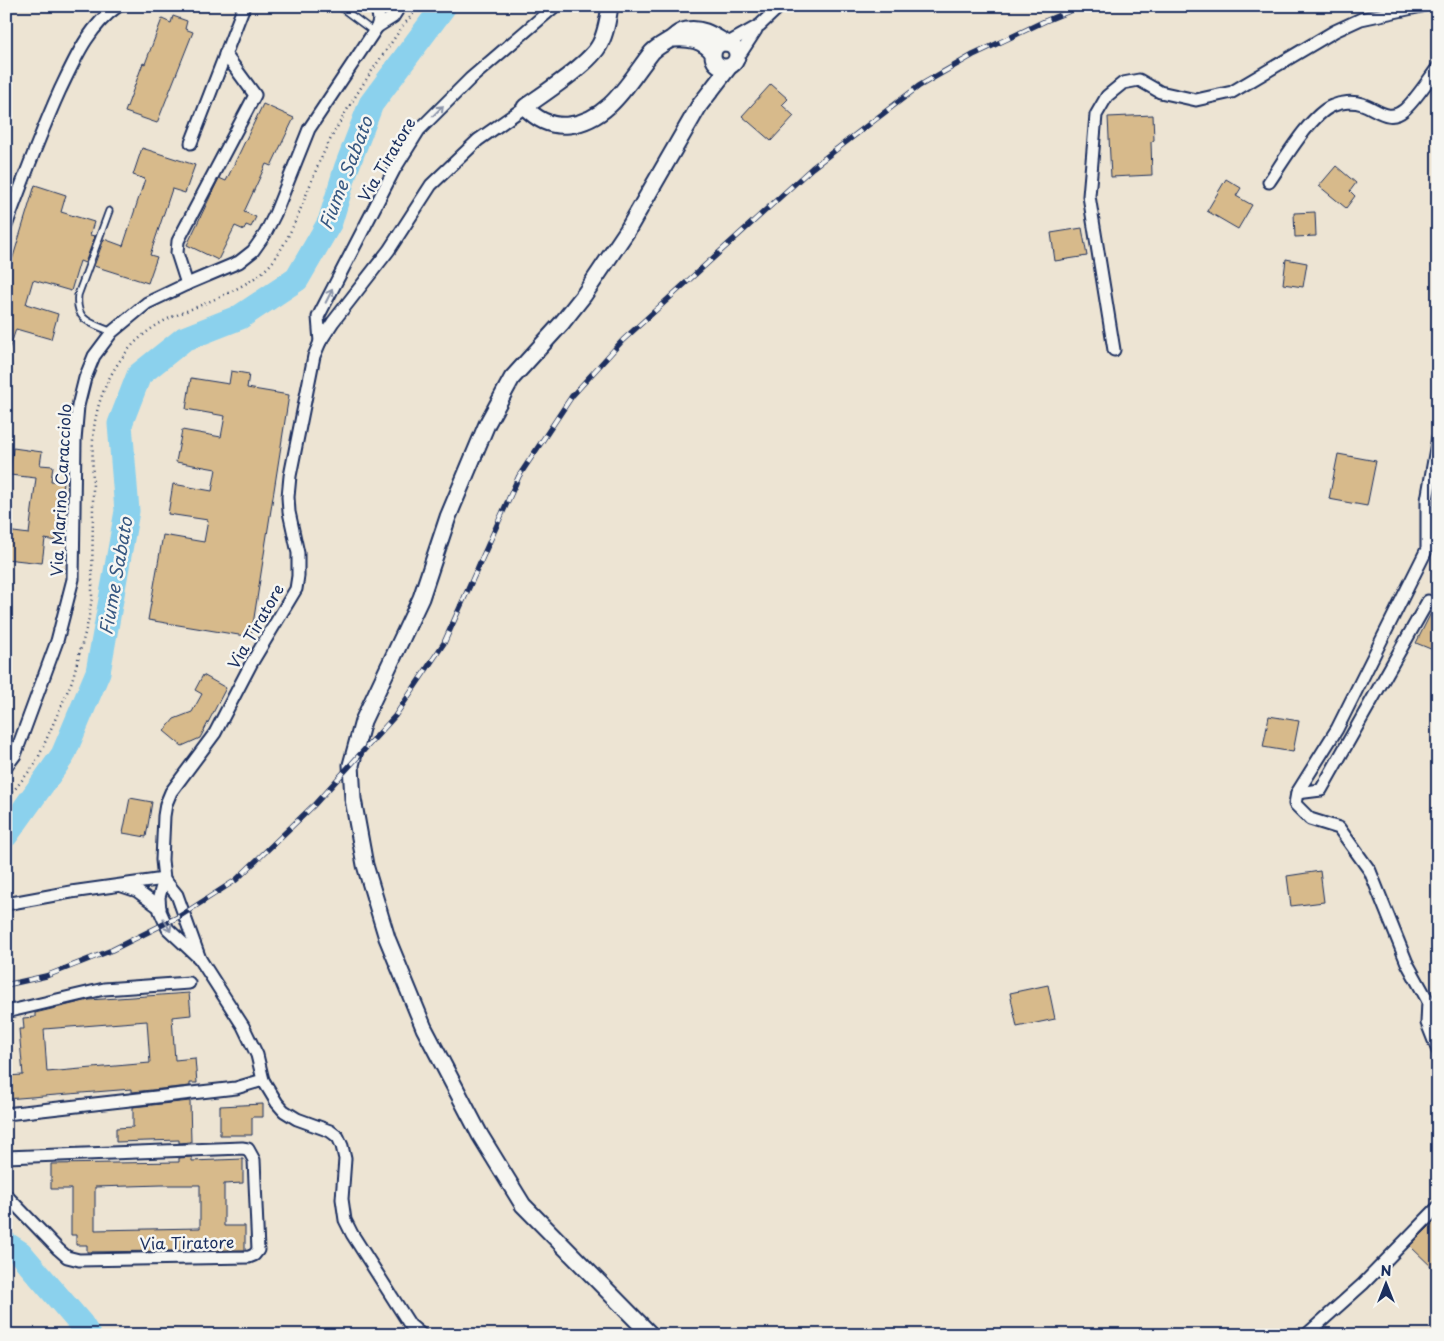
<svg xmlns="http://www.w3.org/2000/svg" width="1444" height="1341" viewBox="0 0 1444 1341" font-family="'Playpen Sans',sans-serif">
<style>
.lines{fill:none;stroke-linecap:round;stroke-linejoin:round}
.river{stroke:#8bd1ed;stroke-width:25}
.building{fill:#d7ba8b;stroke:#1b2f5e;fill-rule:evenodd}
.lane-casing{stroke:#1b2f5e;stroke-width:9}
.street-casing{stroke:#1b2f5e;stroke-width:15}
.secondary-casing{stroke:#1b2f5e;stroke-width:19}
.path{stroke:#1b2f5e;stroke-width:2.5;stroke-dasharray:1 4;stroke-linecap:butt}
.lane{stroke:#f6f6f2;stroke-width:5.5}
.street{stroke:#f6f6f2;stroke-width:11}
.secondary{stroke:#f6f6f2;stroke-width:15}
.rail-casing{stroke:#1b2f5e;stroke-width:5.5}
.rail{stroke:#f6f6f2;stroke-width:4;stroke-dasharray:11;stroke-linecap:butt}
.oneway{stroke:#8892a8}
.labels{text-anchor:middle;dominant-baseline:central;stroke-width:5;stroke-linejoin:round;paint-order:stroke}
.street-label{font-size:16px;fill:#1b2f5e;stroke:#f6f6f2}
.water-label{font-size:18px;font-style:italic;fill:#375882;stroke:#f6f6f2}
</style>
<rect width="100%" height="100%" fill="#ede4d3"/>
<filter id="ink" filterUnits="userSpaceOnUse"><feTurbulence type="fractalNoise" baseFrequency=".02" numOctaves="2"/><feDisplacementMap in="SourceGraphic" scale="10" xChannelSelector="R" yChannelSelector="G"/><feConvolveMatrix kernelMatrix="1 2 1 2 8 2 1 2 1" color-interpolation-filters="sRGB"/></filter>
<g filter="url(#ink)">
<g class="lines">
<!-- river -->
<g class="river">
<path d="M6,835L63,755L98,672L127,511L120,424L139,375L184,339L240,317L297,279L330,222L346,169L371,104L444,6"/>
<path d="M6,1244L20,1253L81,1324L88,1335"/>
</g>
</g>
<!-- building -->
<g class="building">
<path d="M173,16L187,21L185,29L193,32L157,123L125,112L143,63L145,64L162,19L171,23Z"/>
<path d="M771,84L788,99L782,105L794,116L771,141L742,116Z"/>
<path d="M263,104L294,118L271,166L266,164L244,212L256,217L251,227L246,225L244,230L235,226L218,260L187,245L219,178L226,181Z"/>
<path d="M1153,115L1154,140L1151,142L1152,175L1111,177L1108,117Z"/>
<path d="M142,148L195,165L185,193L172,189L150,255L157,257L148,283L94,266L104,239L123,246L145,179L133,175Z"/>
<path d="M1336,166L1356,183L1350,191L1355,196L1346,208L1319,186Z"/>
<path d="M1226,179L1241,188L1236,196L1252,205L1238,229L1207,211Z"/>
<path d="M35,185L66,195L61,212L94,222L90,235L95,236L85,263L80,261L71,291L33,280L26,304L58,314L51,339L16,329L9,350H6V280Z"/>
<path d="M1315,212L1316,236L1295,237L1294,213Z"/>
<path d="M1082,228L1087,256L1055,261L1051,233Z"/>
<path d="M1286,259L1307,263L1303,287L1283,284Z"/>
<path d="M231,371L249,374L247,388L289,395L251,637L148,620L163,535L204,542L208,520L168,514L173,484L212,491L216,469L176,462L182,430L221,437L225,416L186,409L191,378L229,384Z"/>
<path d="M13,448L42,452L40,465L53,466L51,481L63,482L56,541L45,539L42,563L6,559V531L29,534L36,478L10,475Z"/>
<path d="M1338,454L1376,461L1367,506L1329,499Z"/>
<path d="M1438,594V652L1416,643L1435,605Z"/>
<path d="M203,675L226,688L200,738L182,746L164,731L174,719L192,712L202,694L195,690Z"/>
<path d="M1269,716L1299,721L1293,752L1263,747Z"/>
<path d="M130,798L152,802L146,837L123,833Z"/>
<path d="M1320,871L1324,902L1291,906L1287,876Z"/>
<path d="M1048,985L1055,1019L1017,1027L1010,993Z"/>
<path d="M189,993L191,1015L172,1017L175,1060L195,1058L197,1083H190V1086L132,1092V1089L6,1099V1076L23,1075L19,1029H24L23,1018L35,1017V1013L89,1000ZM147,1021L150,1063L47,1072L44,1029Z"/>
<path d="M190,1101L191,1142L179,1143V1140L116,1142V1128L133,1127V1107Z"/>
<path d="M263,1104V1117H252V1135H220V1106Z"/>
<path d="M192,1157V1161L243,1159V1183L224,1184V1226H245V1250L87,1252V1245H76V1235H71V1189H51V1164L179,1162V1158ZM162,1185H200V1228L95,1230V1187Z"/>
<path d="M1438,1218V1273L1410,1246Z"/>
</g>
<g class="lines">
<defs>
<g id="lane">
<path d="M339,6L374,32"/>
<path d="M109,211L78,295C75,322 92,323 112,332"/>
</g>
<g id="street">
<path d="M377,27L393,17L400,6"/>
<path d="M728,43L760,25L780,6"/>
<path d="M737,59L756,30"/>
<path d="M191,143L244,6"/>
<path d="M1269,182C1283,162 1310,115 1332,106C1341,102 1353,101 1362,104C1377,109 1389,123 1404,110C1415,101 1429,79 1438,67"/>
<path d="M6,226C23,180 40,134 60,90C75,59 88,27 118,6"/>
<path d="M187,284L177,253L178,241L255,95L225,54"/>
<path d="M320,342L318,317L394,170L419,130L470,79L555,6"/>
<path d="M1114,350L1089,196L1096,115L1107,96L1123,83L1139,80L1160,92L1196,100L1232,92L1335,31L1361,19L1422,6"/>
<path d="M1438,437L1427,500V549L1337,729L1297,793L1295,804L1310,819L1339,828L1370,871L1407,963L1428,1001L1427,1023L1438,1051"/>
<path d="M6,767L15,755L57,641L73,579L75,440L78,406L85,378L94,356L112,332L147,303L187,284L239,262L253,251L265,234L275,214L309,129L377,27L379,20L377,6"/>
<path d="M1297,793L1321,790L1428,601"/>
<path d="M164,879L177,895L200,959L243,1026L257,1055L263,1080L277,1103L284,1111L297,1119L330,1131L338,1137L342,1146L345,1159L342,1199L345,1220L352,1234L410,1325L422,1335"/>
<path d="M122,886L137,891L160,908"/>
<path d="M6,904L71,892L164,879"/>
<path d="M200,959L168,929L160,911L159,897L164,879L162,860L164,816L166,804L171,792L215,733L251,664L296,589L298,576V553L289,512L288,497L290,476L314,356L320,342L333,322L389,250L431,185L478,140L525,107"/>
<path d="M6,1012L104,989L189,983"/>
<path d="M6,1114L236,1088L263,1080"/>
<path d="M6,1157L242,1148L248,1149L254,1160L258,1250L254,1255L249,1257L79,1260L67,1257L58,1249L6,1195"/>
<path d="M1306,1335L1363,1284L1438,1207"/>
</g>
<g id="secondary">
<path d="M610,6C608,19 606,33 600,44C591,63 543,94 525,107C537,120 551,127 569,125C610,120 629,81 652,52C658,46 665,43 671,39C677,34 680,31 687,30C702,27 714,36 726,43"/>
<path d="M674,39C689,38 703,40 713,53"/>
<circle cx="725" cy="55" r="12"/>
<path d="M651,1335L523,1205L480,1135L424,1028L387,938L365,865L353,799L351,765L363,721L421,598L448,517L487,424L512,378L561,324L584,295L627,231L699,106L729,67"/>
</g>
</defs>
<!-- lane casing -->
<use href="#lane" class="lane-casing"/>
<!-- street casing -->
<use href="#street" class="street-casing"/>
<!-- secondary casing -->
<use href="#secondary" class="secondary-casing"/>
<!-- path -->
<g class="path">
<path d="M406,22L420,6"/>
<path d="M6,800L36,763L72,681L88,622L92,598C92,564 93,530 93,496C93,478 92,458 93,440C95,390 124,339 170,318C199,305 256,286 274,260C296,229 307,189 323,154C345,109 374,67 403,26"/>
</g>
<!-- lane -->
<use href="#lane" class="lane"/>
<!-- street -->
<use href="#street" class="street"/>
<!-- secondary -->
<use href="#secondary" class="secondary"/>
<defs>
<path id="rail" d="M6,985L46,976L112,950L180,916L236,880L314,805L395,716L444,643L519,476L572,396L623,340L812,168L919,86L973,55L1045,21L1082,6"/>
</defs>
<!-- rail casing -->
<use href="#rail" class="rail-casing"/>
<!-- rail -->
<use href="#rail" class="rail"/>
</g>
<!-- one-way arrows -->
<defs><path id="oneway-shaft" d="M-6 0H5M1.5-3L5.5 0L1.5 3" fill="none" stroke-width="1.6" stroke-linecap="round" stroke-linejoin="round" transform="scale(1.25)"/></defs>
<g class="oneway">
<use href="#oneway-shaft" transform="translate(438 111) rotate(-45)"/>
<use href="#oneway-shaft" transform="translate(329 296) rotate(-63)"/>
<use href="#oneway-shaft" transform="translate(167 925) rotate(61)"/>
</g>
</g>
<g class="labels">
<!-- street labels -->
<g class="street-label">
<text transform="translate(386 159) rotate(-59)">Via Tiratore</text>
<text transform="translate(60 490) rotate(-87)">Via Marino Caracciolo</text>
<text transform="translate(255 626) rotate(-60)">Via Tiratore</text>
<text transform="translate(187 1242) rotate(-1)">Via Tiratore</text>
</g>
<!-- water labels -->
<g class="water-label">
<text transform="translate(345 173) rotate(-69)">Fiume Sabato</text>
<text transform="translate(115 576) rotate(-80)">Fiume Sabato</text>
</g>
</g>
<!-- margin -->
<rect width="1444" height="1341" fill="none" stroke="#f6f6f2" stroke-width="25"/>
<rect x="12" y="12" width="1419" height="1316" fill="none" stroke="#1b2f5e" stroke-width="2" filter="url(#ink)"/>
<!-- north arrow -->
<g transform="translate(1386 1284)" stroke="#f6f6f2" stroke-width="4" paint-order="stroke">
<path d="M0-4L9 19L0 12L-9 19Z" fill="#1b2f5e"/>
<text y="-8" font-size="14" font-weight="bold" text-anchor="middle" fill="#1b2f5e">N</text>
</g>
</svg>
